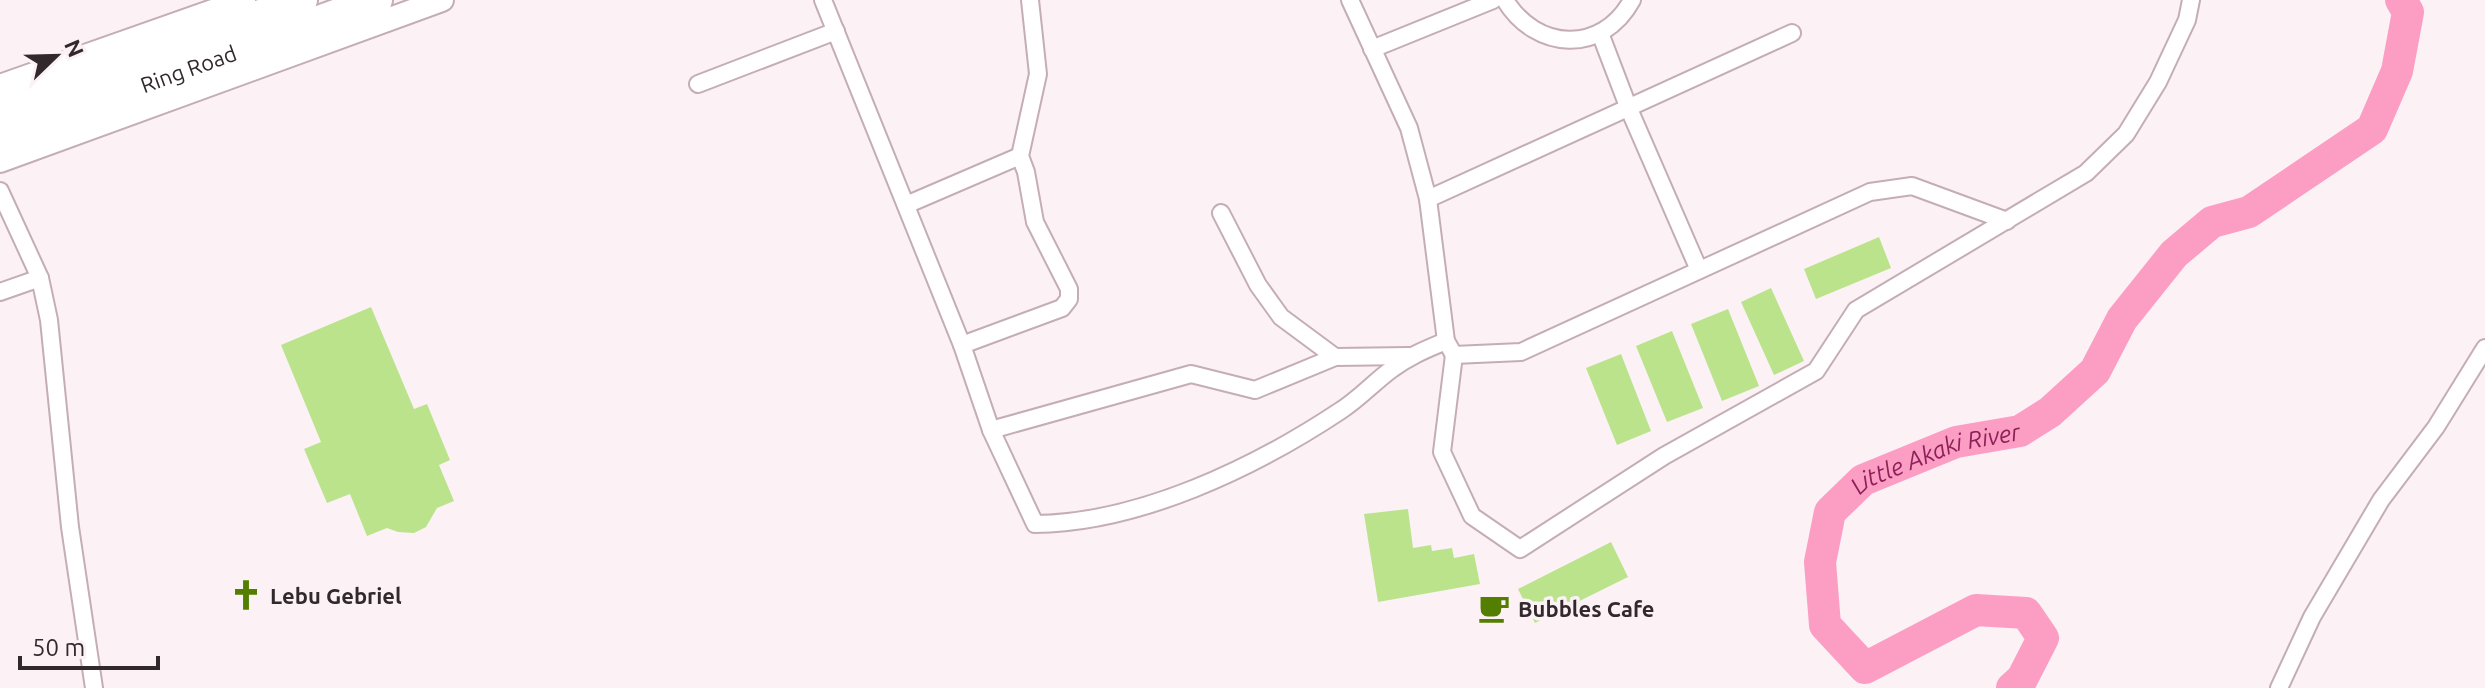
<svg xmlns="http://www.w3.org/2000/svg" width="2485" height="688" viewBox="0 0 2485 688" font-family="Ubuntu,sans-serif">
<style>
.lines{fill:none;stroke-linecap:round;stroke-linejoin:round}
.river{stroke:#fc9dc4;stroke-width:32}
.building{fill:#bbe38c}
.street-casing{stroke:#c5adb6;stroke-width:20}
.secondary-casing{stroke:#c5adb6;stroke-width:26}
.highway-casing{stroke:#c5adb6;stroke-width:34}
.street{stroke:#fff;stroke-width:16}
.secondary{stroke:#fff;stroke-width:22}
.highway{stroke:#fff;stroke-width:30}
.labels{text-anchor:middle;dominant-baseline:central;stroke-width:7;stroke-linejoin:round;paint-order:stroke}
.street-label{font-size:22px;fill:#32292c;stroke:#fcf2f6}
.poi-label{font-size:22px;font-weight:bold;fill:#32292c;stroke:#fcf2f6;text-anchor:start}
.water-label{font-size:24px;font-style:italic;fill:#8d2158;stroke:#fcf2f6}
</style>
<rect width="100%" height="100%" fill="#fcf2f6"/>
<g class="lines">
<!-- river -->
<path class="river" id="s1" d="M2012,688L2022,679L2043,638L2026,613L1976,610L1865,668L1825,625L1820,562L1830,512L1863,480L1956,442L2020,431L2050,412L2095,371L2122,319L2174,254L2212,222L2249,212L2372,129L2397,71L2408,12L2401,0"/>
</g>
<!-- building -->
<g class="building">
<path d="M1879,237L1891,268L1816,299L1804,269Z"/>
<path d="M1771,288L1804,361L1774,375L1741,302Z"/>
<path d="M371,307L414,409L427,404L450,460L439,465L454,501L437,508L426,527L414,533L398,532L387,528L367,536L350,494L327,503L304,449L321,442L281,345Z"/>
<path d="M1728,309L1759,386L1722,401L1691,324Z"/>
<path d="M1672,331L1703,408L1667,422L1636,346Z"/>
<path d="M1621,354L1651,431L1617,445L1586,368Z"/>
<path d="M1408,509L1413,548L1431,545L1432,551L1452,548L1454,558L1474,554L1480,584L1378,602L1364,514Z"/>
<path d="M1611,542L1628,577L1535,623L1518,589Z"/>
</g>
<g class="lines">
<defs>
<g id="street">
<path d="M823,0L962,345L991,430L1035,524C1139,523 1254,468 1340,411C1359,399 1374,382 1392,369C1409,356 1427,349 1446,341"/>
<path d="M1350,0L1409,128L1428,199L1446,341L1454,355L1521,352L1870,192L1912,186L2007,221"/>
<path d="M1505,0C1536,51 1602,55 1632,0"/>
<path d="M1600,33L1629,109L1699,270"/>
<path d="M1372,49L1493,0"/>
<path d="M698,84L836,31"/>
<path d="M0,191L40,278L49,320L70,527L94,688"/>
<path d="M1428,199L1792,33"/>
<path d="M906,205L1020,156"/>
<path d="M1221,213L1258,285L1281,317L1335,357"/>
<path d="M0,292L40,278"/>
<path d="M962,345L1062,308L1069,299V289L1035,222L1026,172L1020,156L1038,74L1030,0"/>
<path d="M1454,355L1442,452L1472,516L1520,549L1664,456L1816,371L1856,310L2086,173L2126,134L2158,82L2187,20L2191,0"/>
<path d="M991,430L1191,374L1255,390L1335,357L1409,356"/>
<path d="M2279,688L2312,617L2381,500L2436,427L2485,348"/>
</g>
<g id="secondary">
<path d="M0,86L244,0"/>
<path d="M0,161L442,0"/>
</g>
<g id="highway">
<path d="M0,110L302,0"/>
<path id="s2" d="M0,136L377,0"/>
</g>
</defs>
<!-- street casing -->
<use href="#street" class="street-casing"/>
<!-- secondary casing -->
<use href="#secondary" class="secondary-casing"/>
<!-- highway casing -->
<use href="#highway" class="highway-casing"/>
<!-- street -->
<use href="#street" class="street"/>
<!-- secondary -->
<use href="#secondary" class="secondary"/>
<!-- highway -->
<use href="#highway" class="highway"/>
</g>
<!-- icons -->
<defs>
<symbol id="church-bare" viewBox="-9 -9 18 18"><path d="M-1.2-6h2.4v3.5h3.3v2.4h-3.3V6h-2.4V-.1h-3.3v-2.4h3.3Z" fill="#547e00" stroke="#fcf2f6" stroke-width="2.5" paint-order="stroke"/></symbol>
<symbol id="cafe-bare" viewBox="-9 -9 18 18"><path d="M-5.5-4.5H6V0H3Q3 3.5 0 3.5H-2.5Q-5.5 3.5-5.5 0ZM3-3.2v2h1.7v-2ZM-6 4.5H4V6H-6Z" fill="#547e00" stroke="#fcf2f6" stroke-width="2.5" paint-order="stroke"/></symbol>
</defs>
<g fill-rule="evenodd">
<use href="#church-bare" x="224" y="573" width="44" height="44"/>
<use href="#cafe-bare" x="1472" y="586" width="44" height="44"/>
</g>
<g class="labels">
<!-- street labels -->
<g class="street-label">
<text stroke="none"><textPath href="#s2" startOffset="200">Ring Road</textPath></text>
</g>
<!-- poi labels -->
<g class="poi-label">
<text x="270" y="595">Lebu Gebriel</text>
<text x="1518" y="608">Bubbles Cafe</text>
</g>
<!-- water labels -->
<g class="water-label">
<text stroke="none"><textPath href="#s1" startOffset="560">Little Akaki River</textPath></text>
</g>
</g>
<!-- north arrow -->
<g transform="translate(56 56) rotate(67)" stroke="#fcf2f6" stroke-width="6" paint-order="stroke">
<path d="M0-6L14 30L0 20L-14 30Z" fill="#32292c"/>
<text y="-12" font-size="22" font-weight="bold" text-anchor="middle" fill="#32292c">N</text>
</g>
<!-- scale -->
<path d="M20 656v12h138v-12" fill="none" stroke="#32292c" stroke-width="4"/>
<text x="32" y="656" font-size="24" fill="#32292c" stroke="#fcf2f6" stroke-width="6" paint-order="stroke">50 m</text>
</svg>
